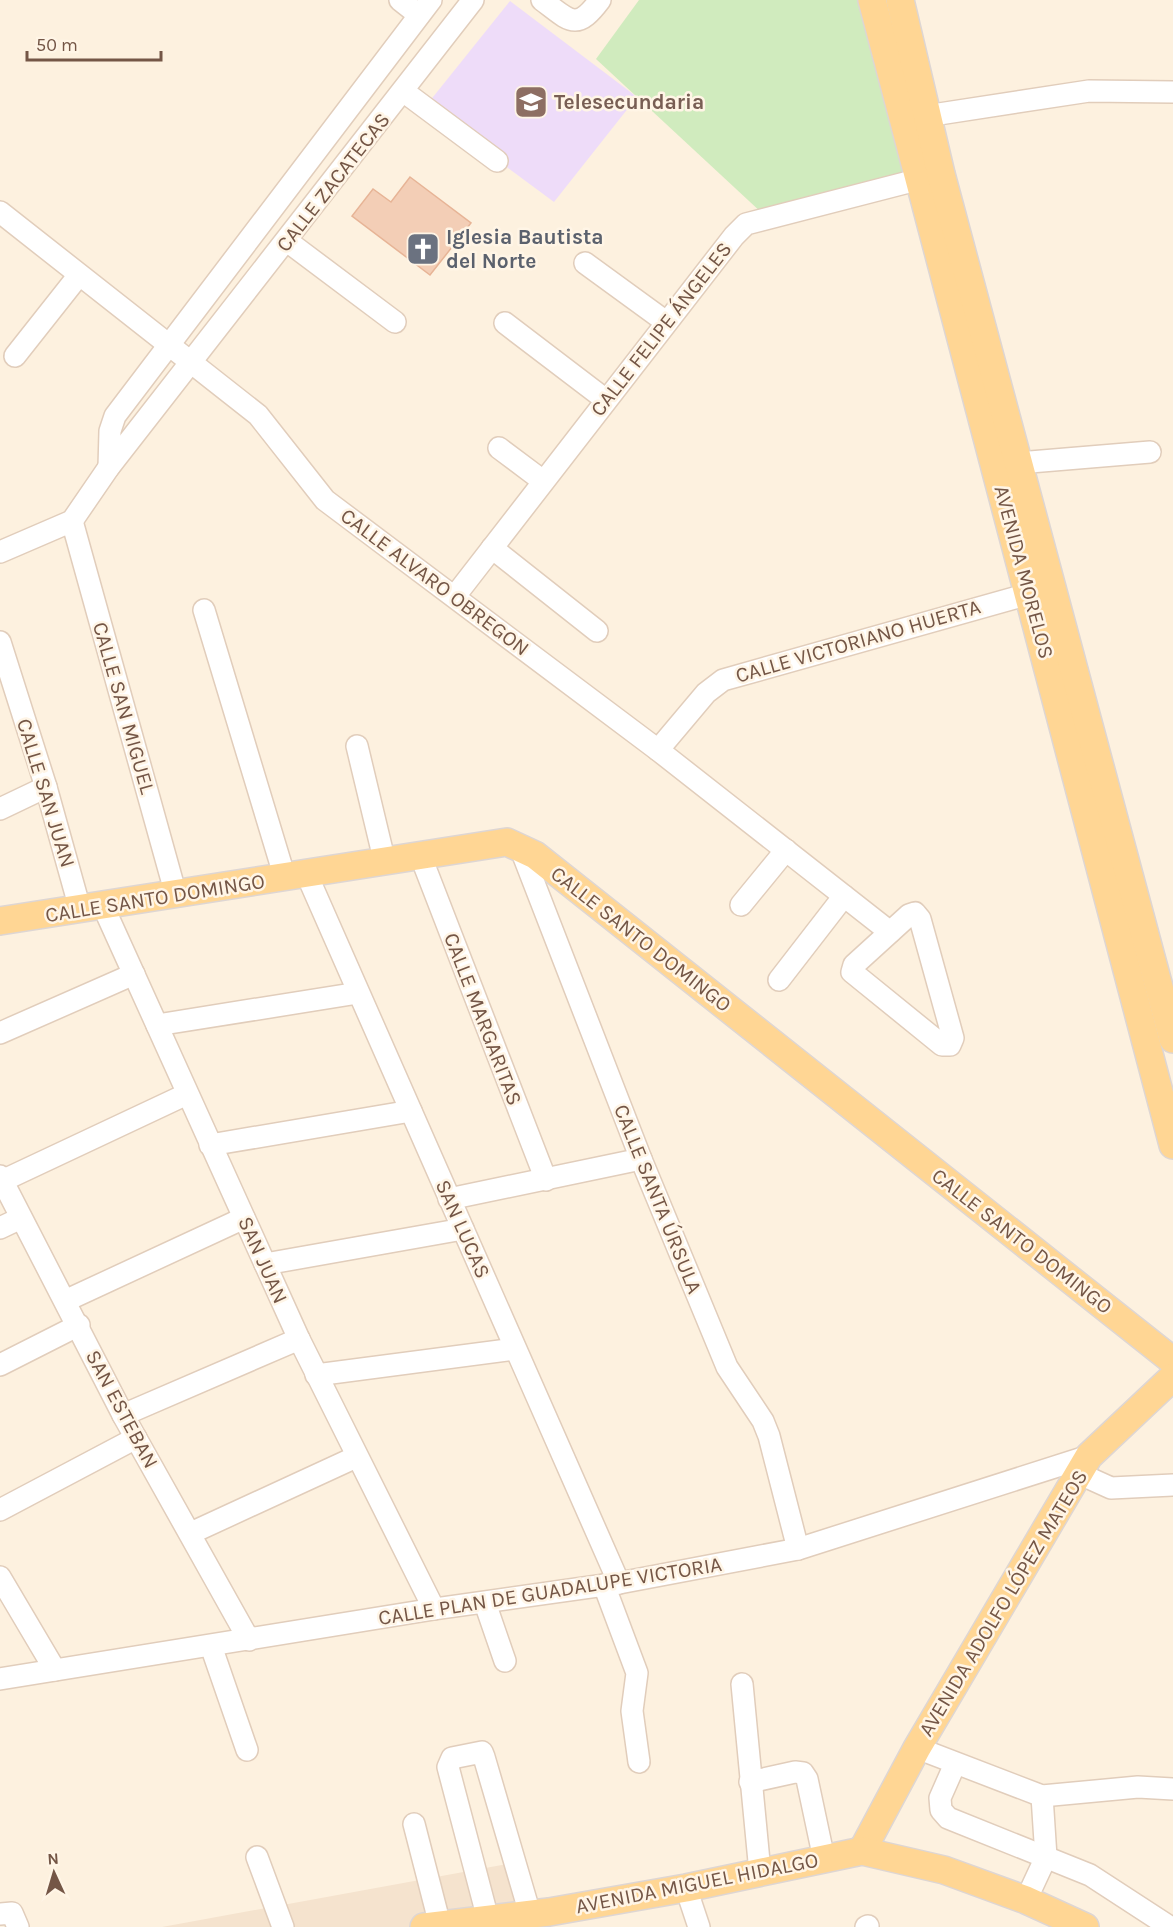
<svg xmlns="http://www.w3.org/2000/svg" width="1173" height="1927" viewBox="0 0 1173 1927" font-family="Karla,sans-serif">
<style>
.residential{fill:#f5e3ce}
.education{fill:#eedcf9}
.green{fill:#d0ebbe}
.building{fill:#f3ceb6;stroke:#e7b496;stroke-width:1.5}
.lines{fill:none;stroke-linecap:round;stroke-linejoin:round}
.minor-casing{stroke:#e1cdbb;stroke-width:24}
.major-casing{stroke:#ded6d3;stroke-width:30}
.minor{stroke:#fff;stroke-width:21}
.major{stroke:#ffd694;stroke-width:27}
.labels{text-anchor:middle;dominant-baseline:central;stroke-width:5;stroke-linejoin:round;paint-order:stroke}
.education-label{font-size:21px;font-weight:bold;fill:#785e54;stroke:#fff5e6;text-anchor:start}
.street-label{font-size:21px;fill:#745646;stroke:#fff5e6}
.worship-label{font-size:21px;font-weight:bold;fill:#5b616d;stroke:#fff5e6;text-anchor:start}
</style>
<rect width="100%" height="100%" fill="#fdf1df"/>
<!-- residential -->
<path class="residential" d="M524,1861L547,1927H162Z"/>
<!-- education -->
<path class="education" d="M510,1L637,97L554,202L425,107Z"/>
<!-- green -->
<path class="green" d="M639,0H867L910,174L763,214L596,59Z"/>
<!-- building -->
<path class="building" d="M410,177L471,223L430,275L352,216L373,189L391,202Z"/>
<g class="lines">
<defs>
<g id="minor">
<path d="M400,0L419,15"/>
<path d="M542,0C570,21 576,32 600,0"/>
<path d="M403,91L497,161"/>
<path d="M926,116L1089,91L1173,92"/>
<path d="M0,212L258,415L325,500L658,750L890,932"/>
<path d="M287,241L395,322"/>
<path d="M585,263L666,322"/>
<path d="M505,323L606,400"/>
<path d="M15,356L79,275"/>
<path d="M499,448L543,481"/>
<path d="M1018,463L1150,452"/>
<path d="M109,467L110,431L115,416L431,0"/>
<path d="M72,521L176,895"/>
<path d="M492,548L597,631"/>
<path d="M0,552L72,521L109,467L473,0"/>
<path d="M455,596L734,236L746,224L932,176"/>
<path d="M204,610L285,878"/>
<path d="M0,642L46,787L80,909"/>
<path d="M357,746L385,863"/>
<path d="M658,750L706,693L723,680L1043,590"/>
<path d="M0,809L46,787"/>
<path d="M520,847L641,1159L727,1367L763,1421L769,1436L798,1549"/>
<path d="M421,857L546,1180"/>
<path d="M307,875L619,1583"/>
<path d="M741,905L786,850"/>
<path d="M103,906L299,1339L434,1609"/>
<path d="M915,913L920,919L953,1038L950,1045H942L852,972L854,965L909,915Z"/>
<path d="M779,980L844,896"/>
<path d="M157,1025L358,993"/>
<path d="M0,1033L134,974"/>
<path d="M210,1145L411,1111"/>
<path d="M0,1176L123,1415L249,1640"/>
<path d="M2,1181L187,1094"/>
<path d="M449,1199L641,1159"/>
<path d="M0,1228L21,1218"/>
<path d="M265,1264L463,1229"/>
<path d="M65,1301L244,1218"/>
<path d="M0,1365L79,1325"/>
<path d="M316,1375L515,1349"/>
<path d="M123,1415L299,1339"/>
<path d="M1080,1474L1111,1488L1173,1485"/>
<path d="M0,1510L136,1438"/>
<path d="M191,1533L356,1457"/>
<path d="M0,1577L55,1670"/>
<path d="M604,1585L637,1673L632,1711L639,1762"/>
<path d="M485,1603L505,1661"/>
<path d="M211,1646L247,1750"/>
<path d="M0,1679L434,1609L619,1583L798,1549L1089,1456"/>
<path d="M742,1684L760,1872"/>
<path d="M917,1748L1042,1796L1138,1787L1173,1789"/>
<path d="M955,1764L940,1798L941,1810L948,1818L1090,1875L1170,1927"/>
<path d="M750,1782L795,1772L803,1773L807,1779L824,1859"/>
<path d="M414,1824L440,1925"/>
<path d="M257,1857L283,1927"/>
<path d="M686,1888L699,1927"/>
<path d="M1026,1900L1046,1857L1042,1796"/>
<path d="M0,1914L12,1913L18,1927"/>
<path d="M488,1919L448,1767L452,1758L482,1752L484,1757L530,1914"/>
<path d="M866,1927L868,1926"/>
</g>
<g id="major">
<path d="M872,0L1173,1145"/>
<path d="M900,0L941,174L1173,1039"/>
<path d="M0,921L507,842L535,855L1173,1361"/>
<path d="M862,1851L917,1748L1089,1456L1173,1377"/>
<path d="M424,1927L549,1912L686,1888L862,1851L944,1870L1026,1900L1085,1927"/>
</g>
</defs>
<!-- minor casing -->
<use href="#minor" class="minor-casing"/>
<!-- major casing -->
<use href="#major" class="major-casing"/>
<!-- minor -->
<use href="#minor" class="minor"/>
<!-- major -->
<use href="#major" class="major"/>
</g>
<!-- icons -->
<defs>
<symbol id="school-square" viewBox="-11 -11 22 22"><rect x="-9" y="-9" width="18" height="18" rx="4" fill="#8d6e63" stroke="#fff5e6"/><path d="M0-5L7-2L0 1L-7-2ZM-4 1L0 2.5L4 1V4Q0 6-4 4Z" fill="#fff"/></symbol>
<symbol id="church-square" viewBox="-11 -11 22 22"><rect x="-9" y="-9" width="18" height="18" rx="4" fill="#6b7280" stroke="#fff5e6"/><path d="M-1.2-6h2.4v3.5h3.3v2.4h-3.3V6h-2.4V-.1h-3.3v-2.4h3.3Z" fill="#fff"/></symbol>
</defs>
<g fill-rule="evenodd">
<use href="#school-square" x="512" y="83" width="38" height="38"/>
<use href="#church-square" x="404" y="230" width="38" height="38"/>
</g>
<g class="labels">
<!-- education labels -->
<g class="education-label">
<text x="554" y="102">Telesecundaria</text>
</g>
<!-- street labels -->
<g class="street-label">
<text transform="translate(333 182) rotate(-52)">CALLE ZACATECAS</text>
<text transform="translate(661 329) rotate(-52)">CALLE FELIPE ÁNGELES</text>
<text transform="translate(1024 572) rotate(75)">AVENIDA MORELOS</text>
<text transform="translate(435 582) rotate(37)">CALLE ALVARO OBREGON</text>
<text transform="translate(858 641) rotate(-16)">CALLE VICTORIANO HUERTA</text>
<text transform="translate(124 708) rotate(74)">CALLE SAN MIGUEL</text>
<text transform="translate(46 793) rotate(73)">CALLE SAN JUAN</text>
<text transform="translate(155 898) rotate(-9)">CALLE SANTO DOMINGO</text>
<text transform="translate(641 939) rotate(38)">CALLE SANTO DOMINGO</text>
<text transform="translate(483 1019) rotate(69)">CALLE MARGARITAS</text>
<text transform="translate(658 1199) rotate(68)">CALLE SANTA ÚRSULA</text>
<text transform="translate(463 1229) rotate(66)">SAN LUCAS</text>
<text transform="translate(1022 1241) rotate(38)">CALLE SANTO DOMINGO</text>
<text transform="translate(263 1260) rotate(66)">SAN JUAN</text>
<text transform="translate(122 1409) rotate(62)">SAN ESTEBAN</text>
<text transform="translate(550 1591) rotate(-9)">CALLE PLAN DE GUADALUPE VICTORIA</text>
<text transform="translate(1003 1603) rotate(-59)">AVENIDA ADOLFO LÓPEZ MATEOS</text>
<text transform="translate(697 1883) rotate(-11)">AVENIDA MIGUEL HIDALGO</text>
</g>
<!-- worship labels -->
<g class="worship-label">
<text x="446" y="237">Iglesia Bautista<tspan x="446" dy="24">del Norte</tspan></text>
</g>
</g>
<!-- north arrow -->
<g transform="translate(54 1873) rotate(356)" stroke="#fff5e6" stroke-width="4.5" paint-order="stroke">
<path d="M0-4.5L10 22L0 15L-10 22Z" fill="#745646"/>
<text y="-9" font-size="16" font-weight="bold" text-anchor="middle" fill="#745646">N</text>
</g>
<!-- scale -->
<path d="M27 51v9h134v-9" fill="none" stroke="#745646" stroke-width="3"/>
<text x="36" y="51" font-size="18" fill="#745646" stroke="#fff5e6" stroke-width="4.5" paint-order="stroke">50 m</text>
</svg>
